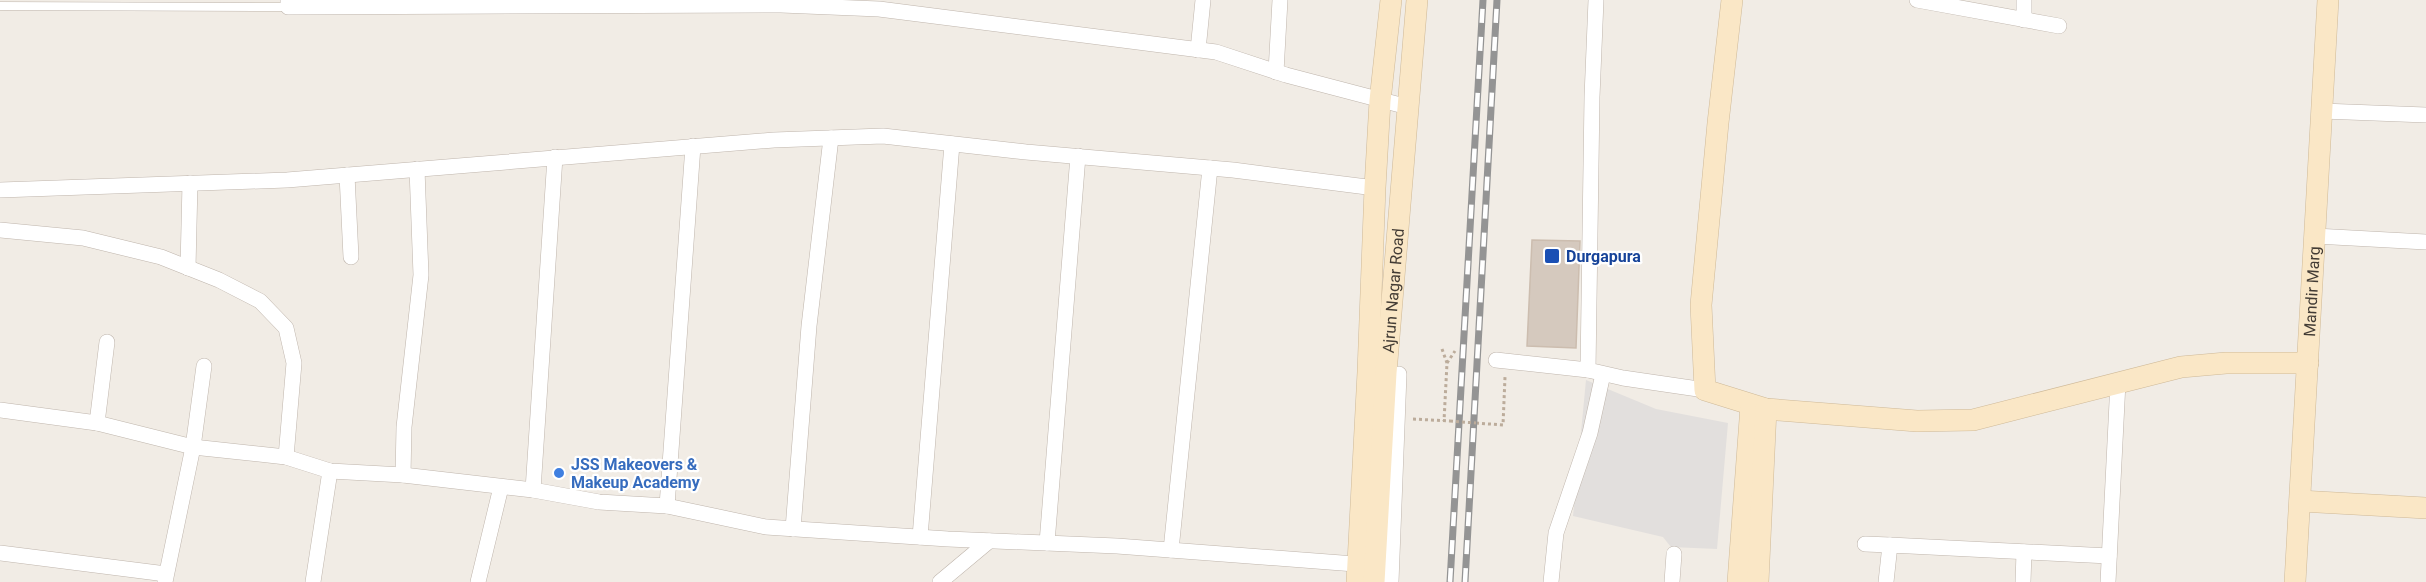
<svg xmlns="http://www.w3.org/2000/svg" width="2426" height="582" viewBox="0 0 2426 582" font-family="Roboto,sans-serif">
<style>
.parking{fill:#e2dfdd}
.building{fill:#d5c9be;stroke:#ccbdaf;stroke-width:1.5}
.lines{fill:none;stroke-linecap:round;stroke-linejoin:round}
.lane-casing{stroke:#bfb5ac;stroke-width:9}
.street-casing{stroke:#bfb5ac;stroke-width:16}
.secondary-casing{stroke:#ceb998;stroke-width:22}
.path{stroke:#bcac9b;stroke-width:3;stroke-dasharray:3 3;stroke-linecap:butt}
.lane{stroke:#fff;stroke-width:8}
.street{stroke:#fff;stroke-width:15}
.secondary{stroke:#fae7c6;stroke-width:21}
.rail-casing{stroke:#949494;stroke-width:7}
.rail{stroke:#fff;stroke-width:4.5;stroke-dasharray:14;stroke-linecap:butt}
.path-bridge{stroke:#bcac9b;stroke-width:3;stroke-dasharray:3 3;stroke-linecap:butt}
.transit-dot{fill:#1a4fb4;stroke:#fff;stroke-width:2}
.shop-dot{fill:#3f7fe0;stroke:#fff;stroke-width:2}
.labels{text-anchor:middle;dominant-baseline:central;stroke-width:4.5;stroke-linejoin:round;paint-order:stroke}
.transit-label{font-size:16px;font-weight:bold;fill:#164399;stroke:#fff;text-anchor:start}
.street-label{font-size:16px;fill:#433c35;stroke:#fff}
.shop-label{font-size:16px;font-weight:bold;fill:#366cbe;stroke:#fff;text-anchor:start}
</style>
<rect width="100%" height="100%" fill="#f1ece5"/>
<!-- parking -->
<path class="parking" d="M1586,380L1656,409L1728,423L1717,549L1671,547L1663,537L1573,516Z"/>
<!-- building -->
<path class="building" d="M1532,240L1580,241L1576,348L1527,346Z"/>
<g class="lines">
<defs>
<path id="lane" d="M0,6L288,7"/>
<g id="street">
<path d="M288,0V7L781,5L879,9L1216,52L1286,75L1408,107"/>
<path d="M1596,0L1592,97L1588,370L1623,378L1705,390"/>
<path d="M1917,0L2059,26"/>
<path d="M2024,20V0"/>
<path d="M1198,50L1203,0"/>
<path d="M1276,72L1280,0"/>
<path d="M2322,111L2426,115"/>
<path d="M347,175L351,257"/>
<path d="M0,190L287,180L774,140L883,136L1026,152L1233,170L1375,188"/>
<path d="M0,230L83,238L161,257L219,280L260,301L286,328L294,363L286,457"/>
<path d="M2315,236L2426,242"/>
<path d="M188,268L190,183"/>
<path d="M1496,360L1588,370"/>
<path d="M0,410L97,423L193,447L286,457L330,471L403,475L533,490L599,502L667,506L766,527L948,539L1117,546L1368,565"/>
<path d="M97,423L107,342"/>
<path d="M403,475L404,427L421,275L417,169"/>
<path d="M533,490L555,157"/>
<path d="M667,506L693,146"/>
<path d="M793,529L809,326L831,138"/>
<path d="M920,537L952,144"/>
<path d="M1047,543L1078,156"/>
<path d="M1865,544L1890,545"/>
<path d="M1171,550L1210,168"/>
<path d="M0,553L166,574"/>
<path d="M165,582L193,447L204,366"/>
<path d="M313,582L330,471"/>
<path d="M478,582L501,487"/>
<path d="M940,582L989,541"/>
<path d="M1391,582L1399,374"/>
<path d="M1551,582L1556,533L1590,433L1603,374"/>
<path d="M1672,582L1674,554"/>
<path d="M1886,582L1890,545L2109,556"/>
<path d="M2023,582L2024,552"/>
<path d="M2108,582L2118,382"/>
</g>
<g id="secondary">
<path d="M1732,0L1718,123L1701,305L1705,390L1766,409L1917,421L1973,420L2181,367L2226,363H2308"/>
<path d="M2300,501L2426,508"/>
<path d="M1357,582L1368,372L1375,188L1380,101L1391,0"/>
<path id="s1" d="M1374,582L1386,373L1417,0"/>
<path d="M1738,582L1751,406"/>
<path d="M1758,582L1766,409"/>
<path id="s2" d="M2295,582L2328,0"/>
</g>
</defs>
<!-- lane casing -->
<use href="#lane" class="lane-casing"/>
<!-- street casing -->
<use href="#street" class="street-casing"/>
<!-- secondary casing -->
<use href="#secondary" class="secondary-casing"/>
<!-- path -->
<g class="path">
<path d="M1442,349L1447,363L1444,421"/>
<path d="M1447,363L1455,351"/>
<path d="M1413,419L1450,421"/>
<path d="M1476,423L1503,425L1505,377"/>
</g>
<!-- lane -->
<use href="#lane" class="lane"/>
<!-- street -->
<use href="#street" class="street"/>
<!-- secondary -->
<use href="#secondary" class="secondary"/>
<defs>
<g id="rail">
<path d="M1450,582L1483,0"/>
<path d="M1465,582L1497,0"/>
</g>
</defs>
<!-- rail casing -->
<use href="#rail" class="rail-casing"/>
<!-- rail -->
<use href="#rail" class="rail"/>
<!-- path-bridge -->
<path class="path-bridge" d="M1450,421L1476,423"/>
</g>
<!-- markers -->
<rect class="transit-dot" x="1544" y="248" width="16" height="16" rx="3"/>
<circle class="shop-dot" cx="559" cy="473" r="6"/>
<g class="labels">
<!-- transit labels -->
<g class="transit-label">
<text x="1566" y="256">Durgapura</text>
</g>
<!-- street labels -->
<g class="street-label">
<text stroke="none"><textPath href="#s1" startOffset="292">Ajrun Nagar Road</textPath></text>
<text stroke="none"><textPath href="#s2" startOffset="291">Mandir Marg</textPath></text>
</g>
<!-- shop labels -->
<g class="shop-label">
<text x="571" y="464">JSS Makeovers &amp;<tspan x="571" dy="18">Makeup Academy</tspan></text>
</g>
</g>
</svg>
